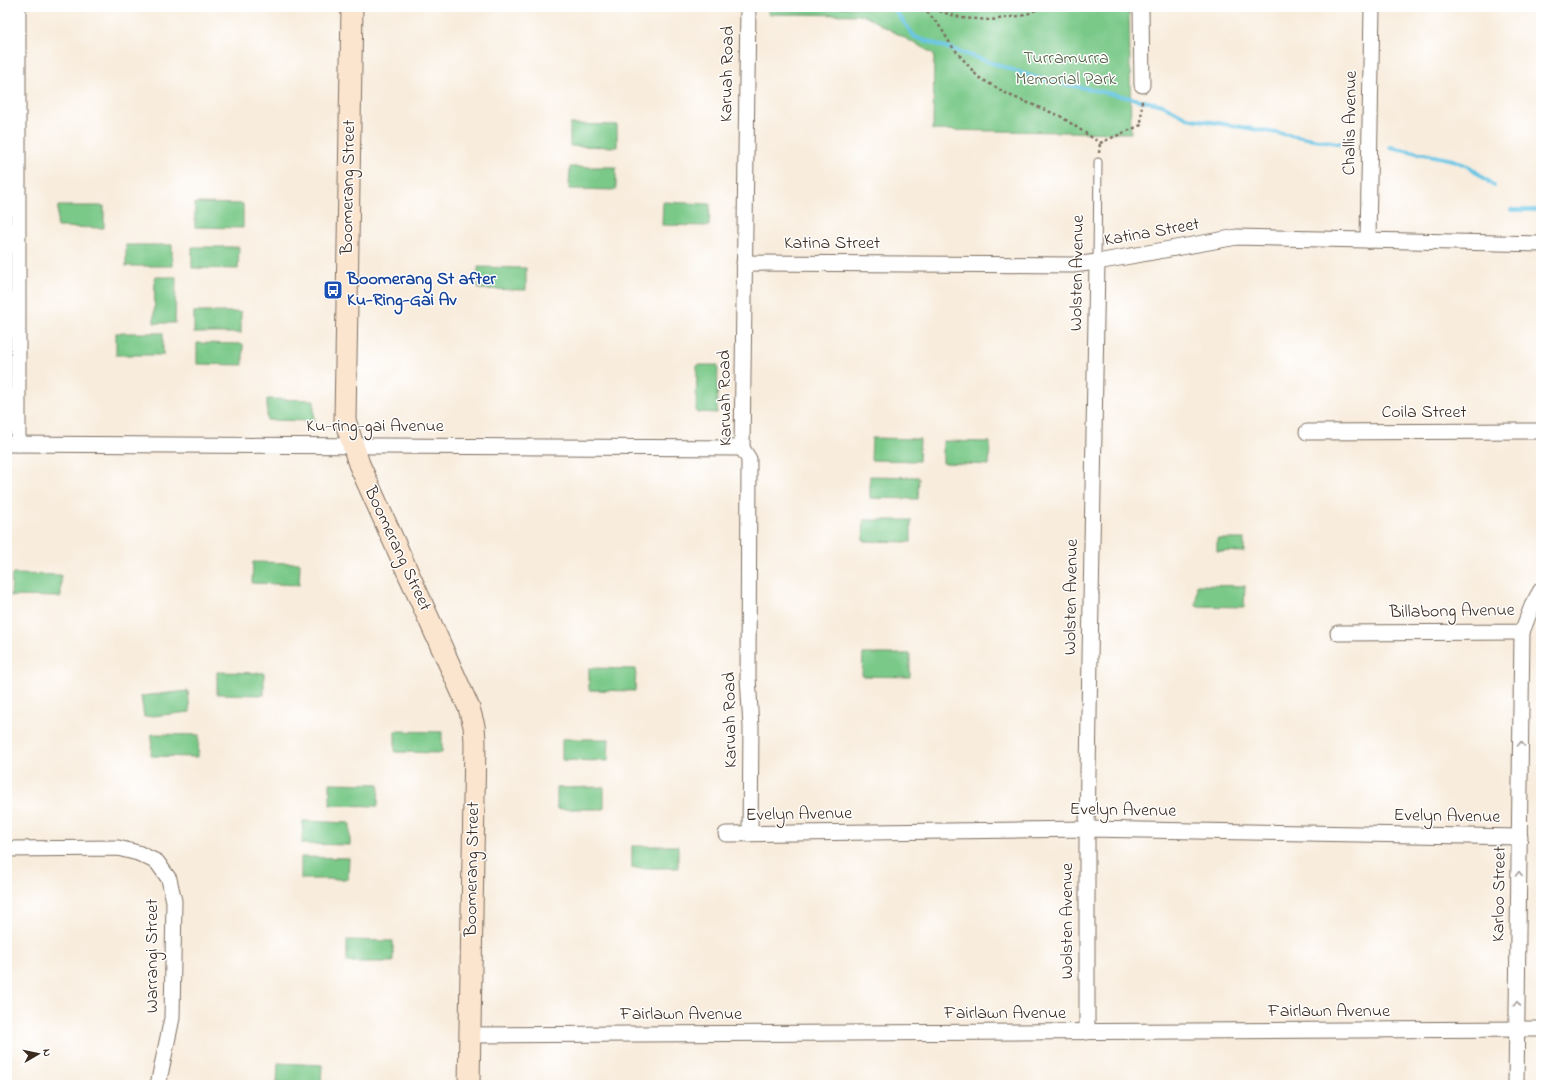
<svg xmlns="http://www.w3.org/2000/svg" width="1548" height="1092" viewBox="0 0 1548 1092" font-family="'Indie Flower',sans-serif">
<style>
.green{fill:#7ac989;stroke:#5a7a54}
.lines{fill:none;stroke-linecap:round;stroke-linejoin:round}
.stream{stroke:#67c5e5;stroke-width:4}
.lane-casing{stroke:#7d6e60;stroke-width:9}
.street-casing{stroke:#7d6e60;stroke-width:17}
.secondary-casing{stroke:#7d6e60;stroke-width:23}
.path{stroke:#7d6e60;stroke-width:2.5;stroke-dasharray:3 3;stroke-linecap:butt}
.lane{stroke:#fff;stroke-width:7}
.street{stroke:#fff;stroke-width:15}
.secondary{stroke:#fbe5cf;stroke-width:21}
.oneway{stroke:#a79f9a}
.labels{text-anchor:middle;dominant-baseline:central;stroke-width:3;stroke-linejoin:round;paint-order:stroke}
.park-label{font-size:18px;fill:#516243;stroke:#fff}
.street-label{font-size:18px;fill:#3b2a1e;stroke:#fff}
.transit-label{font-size:18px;font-weight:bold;fill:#164399;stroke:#fff;text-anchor:start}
</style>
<rect width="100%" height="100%" fill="#fff"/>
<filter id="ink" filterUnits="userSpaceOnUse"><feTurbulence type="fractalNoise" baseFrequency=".025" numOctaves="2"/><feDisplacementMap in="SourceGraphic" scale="8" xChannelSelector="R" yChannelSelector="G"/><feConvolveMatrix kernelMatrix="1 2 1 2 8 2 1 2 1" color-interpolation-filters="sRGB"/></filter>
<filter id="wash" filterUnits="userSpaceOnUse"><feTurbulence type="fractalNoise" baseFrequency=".012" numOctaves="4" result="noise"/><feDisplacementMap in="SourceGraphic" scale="16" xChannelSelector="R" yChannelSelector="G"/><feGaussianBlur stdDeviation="0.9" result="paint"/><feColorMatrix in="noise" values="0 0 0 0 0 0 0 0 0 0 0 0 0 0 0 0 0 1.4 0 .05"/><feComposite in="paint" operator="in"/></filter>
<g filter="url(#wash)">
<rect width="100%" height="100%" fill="#f8ecdc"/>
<!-- green -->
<g class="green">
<path d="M768,7H1129L1131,133L933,130L934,54L863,15L768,14Z"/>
<path d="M570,124L617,125V147L570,146Z"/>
<path d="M570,167H616V190L569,189Z"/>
<path d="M663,202L710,204L709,226L662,225Z"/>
<path d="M195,203L243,204V228L195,227Z"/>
<path d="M58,206H104V228L57,227Z"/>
<rect x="126" y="245" width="46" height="21"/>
<path d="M192,247H239L238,269L192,268Z"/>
<path d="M478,267L526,268V290L478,289Z"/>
<path d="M155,277H176L175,323H154Z"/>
<rect x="194" y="312" width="47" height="21"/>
<rect x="116" y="333" width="47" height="22"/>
<path d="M197,343L243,344V365L197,364Z"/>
<path d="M697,365H718L717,413L696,412Z"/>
<path d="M267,399L314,400V421L267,420Z"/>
<path d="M872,438L920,439L919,461L871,460Z"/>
<path d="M943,441L990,442L989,465L943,463Z"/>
<path d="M870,476L919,477L918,499L870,498Z"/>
<path d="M864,520H911V542L863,541Z"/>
<path d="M1217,539H1244V552L1217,551Z"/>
<path d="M253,562L300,563L299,585L252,583Z"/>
<path d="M12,574L61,575V597L11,596Z"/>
<path d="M1197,585L1245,586L1244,607L1196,606Z"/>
<path d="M863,654H910V677L862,676Z"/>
<path d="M589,668L636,669L635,691L589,690Z"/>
<path d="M217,672L264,673V695L217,694Z"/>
<path d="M188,691L190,712L144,717L141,696Z"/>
<path d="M395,731L442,732V753L395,752Z"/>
<path d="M152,734L199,735L198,757L151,756Z"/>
<path d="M562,739H609L608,761L562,760Z"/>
<path d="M330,783L379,784L378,806L330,805Z"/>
<path d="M604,787V809H557V788Z"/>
<path d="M303,821L350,823V845L302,844Z"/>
<rect x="632" y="846" width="46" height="22"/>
<path d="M301,857L349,858L348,879H301Z"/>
<path d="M347,940L393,941V962H347Z"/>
<path d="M278,1063L322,1065L321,1085L277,1084Z"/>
</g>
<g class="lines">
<!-- stream -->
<g class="stream">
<path d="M892,7L915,37L1037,78L1163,105L1187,118L1349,145"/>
<path d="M1390,147L1453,160L1470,167L1494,186"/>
<path d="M1511,210H1541"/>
</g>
</g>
</g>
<g filter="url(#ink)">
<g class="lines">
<defs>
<path id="lane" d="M1097,262L1098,162"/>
<g id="street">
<path d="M18,7V444"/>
<path d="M748,7L742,448L749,459L748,677L751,727L750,834"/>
<path d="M1141,7L1142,85"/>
<path d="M1368,240L1372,7"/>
<path d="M744,263L1073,265L1097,262L1237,237L1541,244"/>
<path d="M1307,432L1541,431"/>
<path d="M7,444L742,448"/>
<path d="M1338,633L1522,632L1532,606L1541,590"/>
<path d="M726,834L1087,829L1520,837"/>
<path d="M7,849L118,848L138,853L157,862L169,879L174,901L172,1018L158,1085"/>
<path d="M1087,1032V829L1097,262"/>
<path d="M470,1035L1541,1029"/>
<path d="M1516,1085L1522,632"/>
</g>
<path id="secondary" d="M352,7L345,420L359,464L469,708L474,726L475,742L469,1085"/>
</defs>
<!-- lane casing -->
<use href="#lane" class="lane-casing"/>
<!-- street casing -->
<use href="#street" class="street-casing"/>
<!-- secondary casing -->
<use href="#secondary" class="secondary-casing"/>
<!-- path -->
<g class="path">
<path d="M923,7L941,28L951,45L978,77L1009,95L1060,116L1100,143"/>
<path d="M928,7L939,11L962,18L991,20L1025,15L1042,7"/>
<path d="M1100,143L1141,125L1142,98"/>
<path d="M1099,153L1100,143"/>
</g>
<!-- lane -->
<use href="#lane" class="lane"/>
<!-- street -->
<use href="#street" class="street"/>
<!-- secondary -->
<use href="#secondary" class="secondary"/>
</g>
<!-- one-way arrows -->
<defs><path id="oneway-chevron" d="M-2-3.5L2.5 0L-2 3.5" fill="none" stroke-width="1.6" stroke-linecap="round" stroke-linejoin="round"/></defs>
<g class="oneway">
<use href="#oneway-chevron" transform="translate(1521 744) rotate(-89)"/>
<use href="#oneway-chevron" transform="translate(1519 874) rotate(-89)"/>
<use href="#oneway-chevron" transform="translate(1517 1004) rotate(-89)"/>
</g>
</g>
<!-- icons -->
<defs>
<symbol id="bus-square" viewBox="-11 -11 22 22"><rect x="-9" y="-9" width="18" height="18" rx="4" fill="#1a4fb4" stroke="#fff"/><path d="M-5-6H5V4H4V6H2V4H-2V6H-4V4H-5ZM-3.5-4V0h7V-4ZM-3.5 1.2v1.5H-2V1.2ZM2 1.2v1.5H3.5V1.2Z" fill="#fff"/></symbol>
</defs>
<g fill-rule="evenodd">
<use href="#bus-square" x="322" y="279" width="22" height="22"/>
</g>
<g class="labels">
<!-- park labels -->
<g class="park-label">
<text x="1066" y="59">Turramurra<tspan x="1066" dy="21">Memorial Park</tspan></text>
</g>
<!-- street labels -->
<g class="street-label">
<text transform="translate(728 74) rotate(-89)">Karuah Road</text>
<text transform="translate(1351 123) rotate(-89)">Challis Avenue</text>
<text transform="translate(349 187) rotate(-89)">Boomerang Street</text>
<text transform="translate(1152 233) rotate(-10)">Katina Street</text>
<text x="832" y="244">Katina Street</text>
<text transform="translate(1078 273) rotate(-89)">Wolsten Avenue</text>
<text transform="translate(726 398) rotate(-91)">Karuah Road</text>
<text x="1424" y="413">Coila Street</text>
<text x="375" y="427">Ku-ring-gai Avenue</text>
<text transform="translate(397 549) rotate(65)">Boomerang Street</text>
<text transform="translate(1072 597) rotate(-89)">Wolsten Avenue</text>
<text transform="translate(1452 612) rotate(-1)">Billabong Avenue</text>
<text transform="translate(731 720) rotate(-91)">Karuah Road</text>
<text transform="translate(1123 811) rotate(1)">Evelyn Avenue</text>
<text transform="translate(799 815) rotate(-1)">Evelyn Avenue</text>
<text transform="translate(1447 817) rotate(1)">Evelyn Avenue</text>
<text transform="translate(473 869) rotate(-89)">Boomerang Street</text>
<text transform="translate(1500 894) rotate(-89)">Karloo Street</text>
<text transform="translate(1068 921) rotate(-90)">Wolsten Avenue</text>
<text transform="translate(153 956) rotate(-90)">Warrangi Street</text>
<text x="1329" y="1012">Fairlawn Avenue</text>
<text x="1005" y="1014">Fairlawn Avenue</text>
<text x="681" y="1015">Fairlawn Avenue</text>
</g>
<!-- transit labels -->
<g class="transit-label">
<text x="347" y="280">Boomerang St after<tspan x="347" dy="21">Ku-Ring-Gai Av</tspan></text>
</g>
</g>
<!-- margin -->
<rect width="1548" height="1092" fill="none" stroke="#fff" stroke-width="24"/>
<!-- north arrow -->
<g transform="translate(38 1054) rotate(81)" stroke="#ffffff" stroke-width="3" paint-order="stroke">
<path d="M0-3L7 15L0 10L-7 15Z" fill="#3b2a1e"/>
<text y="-6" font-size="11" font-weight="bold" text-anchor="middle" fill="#3b2a1e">N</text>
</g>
</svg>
